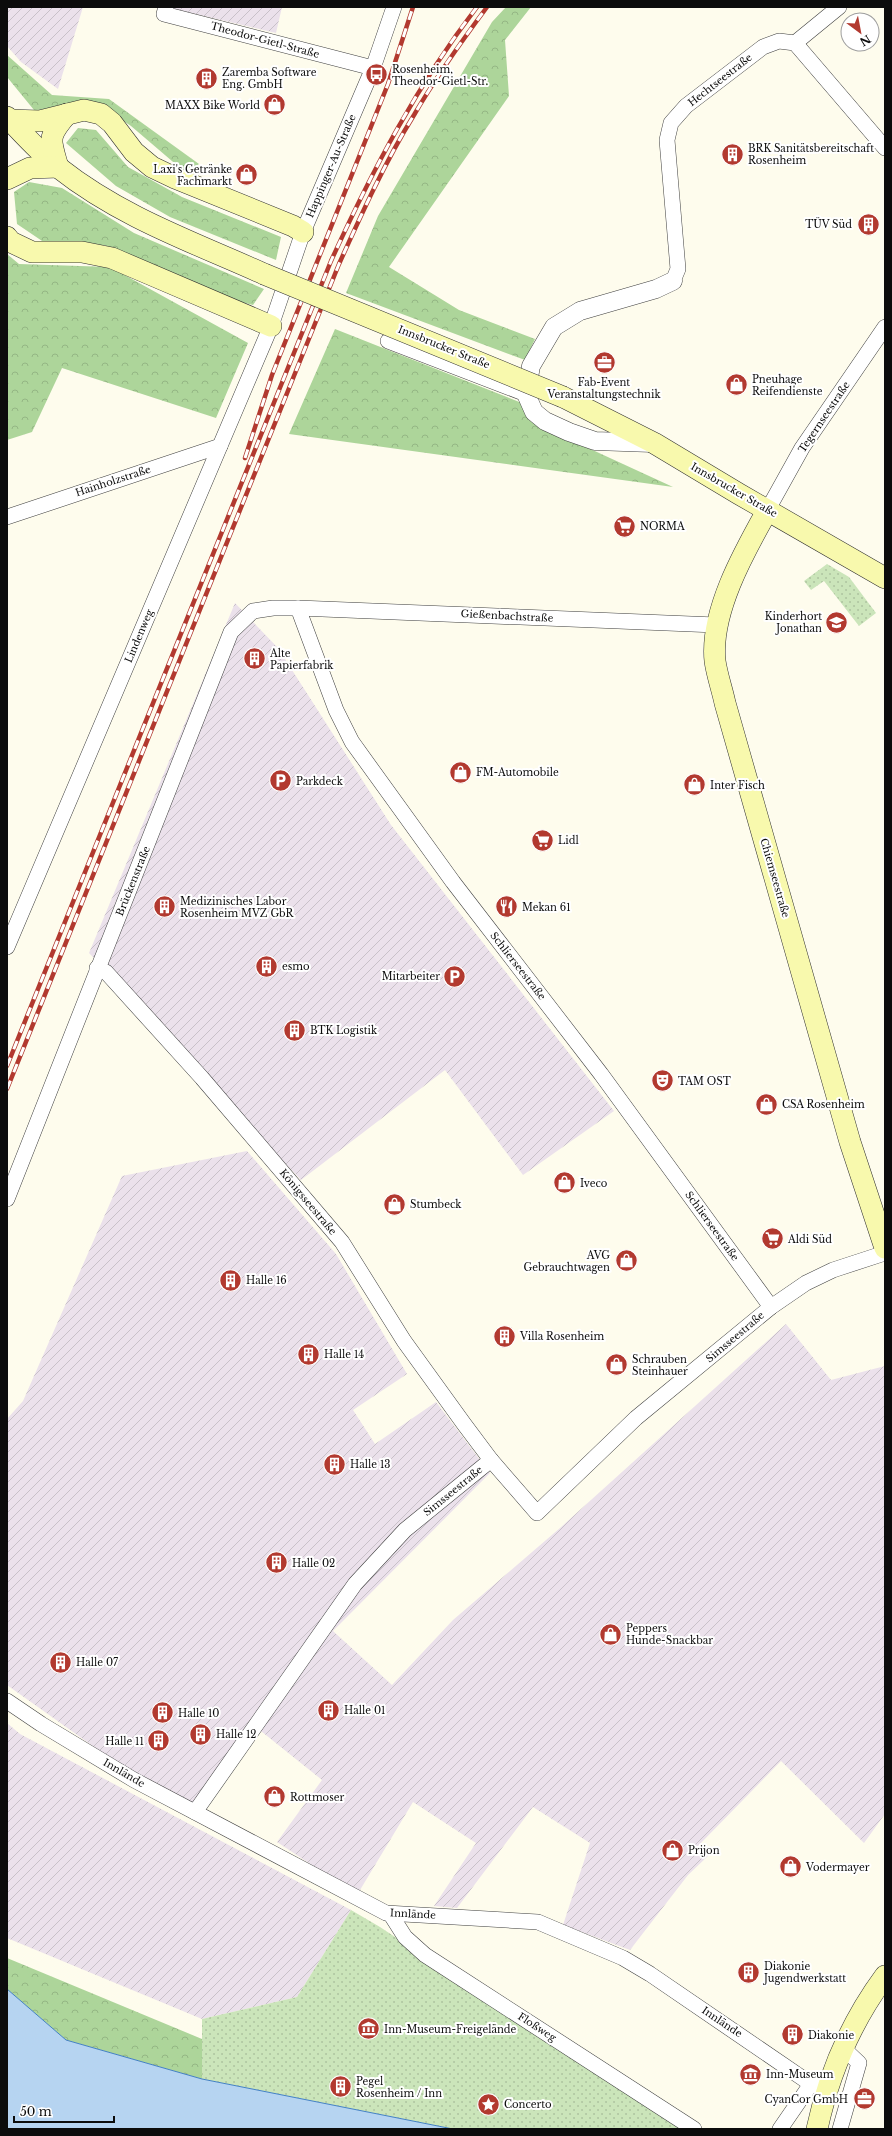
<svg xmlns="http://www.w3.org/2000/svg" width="892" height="2136" viewBox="0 0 892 2136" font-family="'Libre Baskerville',serif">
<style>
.industrial{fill:url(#industrial-furrows)}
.forest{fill:url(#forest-crowns)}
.park{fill:url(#park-dots)}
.water{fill:#b6d4f1;stroke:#4280c3}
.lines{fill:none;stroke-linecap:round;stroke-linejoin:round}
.minor-casing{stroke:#3f3f3f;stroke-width:16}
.tertiary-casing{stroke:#3f3f3f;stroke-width:19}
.secondary-casing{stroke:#2e2e2e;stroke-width:22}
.minor{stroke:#fff;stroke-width:15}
.tertiary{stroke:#fff;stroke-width:18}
.secondary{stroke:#f8f9ad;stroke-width:21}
.rail-casing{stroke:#b2392f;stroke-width:4.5}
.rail{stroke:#fff;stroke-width:3;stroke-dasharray:9;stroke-linecap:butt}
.secondary-bridge-casing{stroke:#2e2e2e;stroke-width:22;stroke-linecap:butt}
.secondary-bridge{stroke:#f8f9ad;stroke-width:21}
.labels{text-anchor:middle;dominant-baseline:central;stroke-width:4;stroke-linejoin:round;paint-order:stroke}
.street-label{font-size:10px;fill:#0c0c0c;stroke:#fff}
.poi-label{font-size:10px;fill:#0c0c0c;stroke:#fff;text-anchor:start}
</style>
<defs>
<pattern id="industrial-furrows" width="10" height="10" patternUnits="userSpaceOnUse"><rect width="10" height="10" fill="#ebe1eb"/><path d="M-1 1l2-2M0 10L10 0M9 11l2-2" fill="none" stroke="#c8c0c8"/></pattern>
<pattern id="forest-crowns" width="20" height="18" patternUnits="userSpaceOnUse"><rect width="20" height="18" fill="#add59a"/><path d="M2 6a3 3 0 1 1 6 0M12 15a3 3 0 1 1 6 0" fill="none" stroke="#94b684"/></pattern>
<pattern id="park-dots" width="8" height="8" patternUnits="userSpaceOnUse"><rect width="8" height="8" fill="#cbe5ba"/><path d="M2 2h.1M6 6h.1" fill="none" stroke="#adc39f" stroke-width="1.8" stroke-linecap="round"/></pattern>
</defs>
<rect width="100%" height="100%" fill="#fefced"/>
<!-- industrial -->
<g class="industrial">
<path d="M7,7H83L58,89L21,62L7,46Z"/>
<path d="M166,7H282L276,33Z"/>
<path d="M235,603L278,648L391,825L614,1111L523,1175L445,1070L301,1180L268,1145L187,1054L89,953Z"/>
<path d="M247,1151L336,1254L407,1374L353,1410L375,1444L436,1402L490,1473L333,1631L392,1685L453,1620L560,1528L786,1324L831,1380L885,1366V1814L864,1843L781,1761L698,1846L708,1856L688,1875L630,1950L563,1925L590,1843L533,1807L457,1908L434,1906L476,1843L413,1802L357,1895L277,1842L322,1780L252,1724L191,1806L111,1759L7,1685V1419L23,1401L122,1176Z"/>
<path d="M7,1723L20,1734L351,1910L297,1997L202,2019L7,1938Z"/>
</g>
<!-- forest -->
<g class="forest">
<path d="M506,7H531L505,40L509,96L389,267L459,310L535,339L525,360L346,293L378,216L492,22Z"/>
<path d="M7,55L52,95L109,99L199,164L186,173L131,126L104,108L34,110L7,77Z"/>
<path d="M78,128L96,130L128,167L182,197L281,237L276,260L170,217L116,186L66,143Z"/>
<path d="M29,182L62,188L134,233L264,289L253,305L218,296L104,245H48L17,224L14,192Z"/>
<path d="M7,254L19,264L110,267L248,343L216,418L62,368L32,432L7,440Z"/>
<path d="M335,329L552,415L573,441L673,487L289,434Z"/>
<path d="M7,1958L202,2039V2079L66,2040L7,1989Z"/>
</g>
<!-- park -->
<g class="park">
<path d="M827,564L849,577L876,613L859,626L824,581L811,590L804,581Z"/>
<path d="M351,1910L380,1927L684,2129H453L202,2079V2019L297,1997Z"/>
</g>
<!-- water -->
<path class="water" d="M7,1989L66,2040L202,2079L453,2129H7Z"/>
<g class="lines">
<defs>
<g id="minor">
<path d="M166,7L164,14L373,68"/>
<path d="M795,43L839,7"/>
<path d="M673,281L678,269L667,140L671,123L686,106L763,47L779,41L795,43L885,148"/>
<path d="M388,341L526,394"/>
<path d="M767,511L802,448L885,327"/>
<path d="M7,517L220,446"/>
<path d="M298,608L336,710L352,742L453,882L601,1074L771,1307"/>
<path d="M7,947L271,326L303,232L373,68L394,7"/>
<path d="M97,968L106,972L202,1078L342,1242L404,1341L464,1424L491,1460L537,1513L636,1418L771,1307L806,1283L833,1270L885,1253"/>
<path d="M7,1199L231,632L253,611L273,608H298L716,625"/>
<path d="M7,1701L41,1724L134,1780L386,1913L538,1922L623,1958L650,1974L811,2084L827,2089"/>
<path d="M195,1812L355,1584L405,1530L491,1460"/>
<path d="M391,1915L405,1937L425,1955L694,2129"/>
<path d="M780,2129L811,2084"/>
<path d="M840,2129L859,2063L842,2047"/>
</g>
<path id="tertiary" d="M652,443L595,441L569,432L545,421L534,412L526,394L531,366L554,327L580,311L656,289L673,281"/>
<g id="secondary">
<path d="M7,117C24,135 40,153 59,168C121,217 193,242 264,274"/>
<path d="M9,120L40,121L84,110L101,114L112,123L134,152L152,167L175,178L293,226L303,232"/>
<path d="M58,167C50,139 47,137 67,114"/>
<path d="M7,179L30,168L58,167"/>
<path d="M7,237L11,242L32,252H82L112,258L271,326"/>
<path d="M563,397L654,443L739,494L885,578"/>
<path d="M767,511C744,552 710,612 715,661C717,675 722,689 725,703L850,1142L885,1248"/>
<path d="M817,2129C829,2073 851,2022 885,1976"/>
</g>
</defs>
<!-- minor casing -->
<use href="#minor" class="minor-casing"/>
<!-- tertiary casing -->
<use href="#tertiary" class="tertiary-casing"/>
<!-- secondary casing -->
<use href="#secondary" class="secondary-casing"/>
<!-- minor -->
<use href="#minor" class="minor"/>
<!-- tertiary -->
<use href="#tertiary" class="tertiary"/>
<!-- secondary -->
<use href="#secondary" class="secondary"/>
<defs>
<g id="rail">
<path d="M245,458L272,375L388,84L413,7"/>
<path d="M7,1066L331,261C372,171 417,85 477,7"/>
<path d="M7,1089L339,264C362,213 385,162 414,115C436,77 461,42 487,7"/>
</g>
</defs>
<!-- rail casing -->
<use href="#rail" class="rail-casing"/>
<!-- rail -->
<use href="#rail" class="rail"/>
<defs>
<path id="secondary-bridge" d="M264,274L563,397"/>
</defs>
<!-- secondary-bridge casing -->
<use href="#secondary-bridge" class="secondary-bridge-casing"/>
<!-- secondary-bridge -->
<use href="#secondary-bridge" class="secondary-bridge"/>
</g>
<!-- icons -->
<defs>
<symbol id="bus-disc" viewBox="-11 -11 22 22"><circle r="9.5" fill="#b2392f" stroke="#fff"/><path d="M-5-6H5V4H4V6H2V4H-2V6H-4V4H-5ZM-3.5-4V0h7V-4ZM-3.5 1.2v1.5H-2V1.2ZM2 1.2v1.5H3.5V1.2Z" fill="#fff"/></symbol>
<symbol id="building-disc" viewBox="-11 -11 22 22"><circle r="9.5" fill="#b2392f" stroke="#fff"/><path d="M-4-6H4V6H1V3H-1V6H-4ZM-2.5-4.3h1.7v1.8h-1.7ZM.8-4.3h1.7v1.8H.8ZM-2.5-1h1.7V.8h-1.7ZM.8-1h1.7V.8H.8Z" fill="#fff"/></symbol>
<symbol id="shop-disc" viewBox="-11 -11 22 22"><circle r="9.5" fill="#b2392f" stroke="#fff"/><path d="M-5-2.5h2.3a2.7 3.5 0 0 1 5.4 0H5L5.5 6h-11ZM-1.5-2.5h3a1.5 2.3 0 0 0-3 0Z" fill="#fff"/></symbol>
<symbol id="office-disc" viewBox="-11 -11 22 22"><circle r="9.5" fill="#b2392f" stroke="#fff"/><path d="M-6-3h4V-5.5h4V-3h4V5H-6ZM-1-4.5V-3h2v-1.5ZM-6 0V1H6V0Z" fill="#fff"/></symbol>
<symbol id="supermarket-disc" viewBox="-11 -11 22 22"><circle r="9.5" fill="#b2392f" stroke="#fff"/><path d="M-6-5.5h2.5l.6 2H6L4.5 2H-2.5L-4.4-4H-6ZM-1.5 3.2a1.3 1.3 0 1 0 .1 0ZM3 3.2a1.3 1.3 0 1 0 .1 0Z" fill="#fff"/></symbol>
<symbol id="school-disc" viewBox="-11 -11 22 22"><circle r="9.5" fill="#b2392f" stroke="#fff"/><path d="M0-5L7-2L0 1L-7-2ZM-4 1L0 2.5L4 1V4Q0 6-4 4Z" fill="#fff"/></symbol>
<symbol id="parking-disc" viewBox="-11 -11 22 22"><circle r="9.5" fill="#b2392f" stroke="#fff"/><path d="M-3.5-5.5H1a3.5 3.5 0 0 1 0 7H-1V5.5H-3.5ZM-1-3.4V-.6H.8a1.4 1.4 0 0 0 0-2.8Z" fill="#fff"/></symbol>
<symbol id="restaurant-disc" viewBox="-11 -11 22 22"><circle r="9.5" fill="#b2392f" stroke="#fff"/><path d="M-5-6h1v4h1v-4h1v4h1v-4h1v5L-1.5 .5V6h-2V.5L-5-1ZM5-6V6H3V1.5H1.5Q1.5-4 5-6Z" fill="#fff"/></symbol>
<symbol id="theatre-disc" viewBox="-11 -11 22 22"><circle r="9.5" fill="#b2392f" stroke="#fff"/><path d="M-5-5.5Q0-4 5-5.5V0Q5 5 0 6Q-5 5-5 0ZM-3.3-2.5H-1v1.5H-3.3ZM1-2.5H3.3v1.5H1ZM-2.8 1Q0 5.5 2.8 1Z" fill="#fff"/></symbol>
<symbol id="museum-disc" viewBox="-11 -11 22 22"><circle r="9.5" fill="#b2392f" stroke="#fff"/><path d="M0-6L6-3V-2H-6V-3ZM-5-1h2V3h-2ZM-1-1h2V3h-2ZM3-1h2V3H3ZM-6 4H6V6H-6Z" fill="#fff"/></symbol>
<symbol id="sight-disc" viewBox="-11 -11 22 22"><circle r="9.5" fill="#b2392f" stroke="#fff"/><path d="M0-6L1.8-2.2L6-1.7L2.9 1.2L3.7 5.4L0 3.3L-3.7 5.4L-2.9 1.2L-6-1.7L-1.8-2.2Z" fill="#fff"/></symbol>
</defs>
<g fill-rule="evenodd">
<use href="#bus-disc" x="364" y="62" width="25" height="25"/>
<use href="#building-disc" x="194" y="66" width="25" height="25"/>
<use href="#shop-disc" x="262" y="92" width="25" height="25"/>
<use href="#building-disc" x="720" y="142" width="25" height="25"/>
<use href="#shop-disc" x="234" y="162" width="25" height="25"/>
<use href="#building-disc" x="856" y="212" width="25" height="25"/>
<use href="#office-disc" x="592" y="350" width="25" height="25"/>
<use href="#shop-disc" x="724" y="372" width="25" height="25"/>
<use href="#supermarket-disc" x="612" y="514" width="25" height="25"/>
<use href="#school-disc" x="824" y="610" width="25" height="25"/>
<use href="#building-disc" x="242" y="646" width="25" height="25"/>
<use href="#shop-disc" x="448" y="760" width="25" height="25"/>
<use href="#parking-disc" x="268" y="768" width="25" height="25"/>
<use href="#shop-disc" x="682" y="772" width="25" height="25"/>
<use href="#supermarket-disc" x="530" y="828" width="25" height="25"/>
<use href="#building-disc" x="152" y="894" width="25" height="25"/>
<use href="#restaurant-disc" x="494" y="894" width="25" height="25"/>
<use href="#building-disc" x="254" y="954" width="25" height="25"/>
<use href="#parking-disc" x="442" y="964" width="25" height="25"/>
<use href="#building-disc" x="282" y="1018" width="25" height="25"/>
<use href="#theatre-disc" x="650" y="1068" width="25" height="25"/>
<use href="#shop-disc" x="754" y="1092" width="25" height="25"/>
<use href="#shop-disc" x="552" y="1170" width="25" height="25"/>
<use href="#shop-disc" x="382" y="1192" width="25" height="25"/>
<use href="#supermarket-disc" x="760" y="1226" width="25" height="25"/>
<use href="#shop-disc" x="614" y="1248" width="25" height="25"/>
<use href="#building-disc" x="218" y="1268" width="25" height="25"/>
<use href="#building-disc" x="492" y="1324" width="25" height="25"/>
<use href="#building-disc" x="296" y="1342" width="25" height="25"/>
<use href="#shop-disc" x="604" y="1352" width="25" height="25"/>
<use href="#building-disc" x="322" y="1452" width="25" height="25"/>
<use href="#building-disc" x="264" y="1550" width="25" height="25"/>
<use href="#shop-disc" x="598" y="1622" width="25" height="25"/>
<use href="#building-disc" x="48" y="1650" width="25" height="25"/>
<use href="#building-disc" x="316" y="1698" width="25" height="25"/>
<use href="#building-disc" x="150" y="1700" width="25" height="25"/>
<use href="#building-disc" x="188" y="1722" width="25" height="25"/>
<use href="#building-disc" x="146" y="1728" width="25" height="25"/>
<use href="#shop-disc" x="262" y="1784" width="25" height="25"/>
<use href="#shop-disc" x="660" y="1838" width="25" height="25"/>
<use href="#shop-disc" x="778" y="1854" width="25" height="25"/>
<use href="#building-disc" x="736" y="1960" width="25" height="25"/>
<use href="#museum-disc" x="356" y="2016" width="25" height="25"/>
<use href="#building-disc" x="780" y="2022" width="25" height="25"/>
<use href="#museum-disc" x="738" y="2062" width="25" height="25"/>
<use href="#building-disc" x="328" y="2074" width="25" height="25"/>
<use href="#office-disc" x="852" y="2086" width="25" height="25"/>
<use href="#sight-disc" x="476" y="2092" width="25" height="25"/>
</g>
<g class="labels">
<!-- street labels -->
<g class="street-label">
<text transform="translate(265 40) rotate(15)">Theodor-Gietl-Straße</text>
<text transform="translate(720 80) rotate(-38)">Hechtseestraße</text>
<text transform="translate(331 166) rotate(-67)">Happinger-Au-Straße</text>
<text transform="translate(444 347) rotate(22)">Innsbrucker Straße</text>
<text transform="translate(824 417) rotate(-56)">Tegernseestraße</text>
<text transform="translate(113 481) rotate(-18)">Hainholzstraße</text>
<text transform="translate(734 490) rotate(30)">Innsbrucker Straße</text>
<text transform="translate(507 616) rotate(3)">Gießenbachstraße</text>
<text transform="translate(139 636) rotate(-67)">Lindenweg</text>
<text transform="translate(775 878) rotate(74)">Chiemseestraße</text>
<text transform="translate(133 881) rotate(-68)">Brückenstraße</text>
<text transform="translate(518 966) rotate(52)">Schlierseestraße</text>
<text transform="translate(308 1202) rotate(50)">Königsseestraße</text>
<text transform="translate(712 1226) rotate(54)">Schlierseestraße</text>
<text transform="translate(735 1337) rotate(-40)">Simsseestraße</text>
<text transform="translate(453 1491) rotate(-39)">Simsseestraße</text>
<text transform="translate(124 1773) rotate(30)">Innlände</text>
<text transform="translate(413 1914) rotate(3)">Innlände</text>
<text transform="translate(722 2022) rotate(34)">Innlände</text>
<text transform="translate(537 2027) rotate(33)">Floßweg</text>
</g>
<!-- poi labels -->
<g class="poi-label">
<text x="392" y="69">Rosenheim,<tspan x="392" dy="12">Theodor-Gietl-Str.</tspan></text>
<text x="222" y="72">Zaremba Software<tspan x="222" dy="12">Eng. GmbH</tspan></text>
<text x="260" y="105" text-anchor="end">MAXX Bike World</text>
<text x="748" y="148">BRK Sanitätsbereitschaft<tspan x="748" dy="12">Rosenheim</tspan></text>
<text x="232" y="169" text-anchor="end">Laxi's Getränke<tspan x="232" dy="12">Fachmarkt</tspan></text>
<text x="852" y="224" text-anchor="end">TÜV Süd</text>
<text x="752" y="379">Pneuhage<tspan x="752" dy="12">Reifendienste</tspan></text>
<text x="604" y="382" text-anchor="middle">Fab-Event<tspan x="604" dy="12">Veranstaltungstechnik</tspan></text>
<text x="640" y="526">NORMA</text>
<text x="822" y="616" text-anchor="end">Kinderhort<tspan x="822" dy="12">Jonathan</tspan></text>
<text x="270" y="653">Alte<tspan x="270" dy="12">Papierfabrik</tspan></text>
<text x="476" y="772">FM-Automobile</text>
<text x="296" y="781">Parkdeck</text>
<text x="710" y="785">Inter Fisch</text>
<text x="558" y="840">Lidl</text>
<text x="180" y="901">Medizinisches Labor<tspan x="180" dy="12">Rosenheim MVZ GbR</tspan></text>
<text x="522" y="907">Mekan 61</text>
<text x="282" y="966">esmo</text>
<text x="440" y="976" text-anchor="end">Mitarbeiter</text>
<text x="310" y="1030">BTK Logistik</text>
<text x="678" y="1081">TAM OST</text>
<text x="782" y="1104">CSA Rosenheim</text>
<text x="580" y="1183">Iveco</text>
<text x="410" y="1204">Stumbeck</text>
<text x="788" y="1239">Aldi Süd</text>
<text x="610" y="1255" text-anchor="end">AVG<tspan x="610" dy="12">Gebrauchtwagen</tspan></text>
<text x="246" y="1280">Halle 16</text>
<text x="520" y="1336">Villa Rosenheim</text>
<text x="324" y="1354">Halle 14</text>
<text x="632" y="1359">Schrauben<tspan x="632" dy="12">Steinhauer</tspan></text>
<text x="350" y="1464">Halle 13</text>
<text x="292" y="1563">Halle 02</text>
<text x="626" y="1628">Peppers<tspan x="626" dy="12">Hunde-Snackbar</tspan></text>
<text x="76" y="1662">Halle 07</text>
<text x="344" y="1710">Halle 01</text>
<text x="178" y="1713">Halle 10</text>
<text x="216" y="1734">Halle 12</text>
<text x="144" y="1741" text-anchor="end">Halle 11</text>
<text x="290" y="1797">Rottmoser</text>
<text x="688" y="1850">Prijon</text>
<text x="806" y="1867">Vodermayer</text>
<text x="764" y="1966">Diakonie<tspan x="764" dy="12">Jugendwerkstatt</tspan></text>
<text x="384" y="2029">Inn-Museum-Freigelände</text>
<text x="808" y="2035">Diakonie</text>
<text x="766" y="2074">Inn-Museum</text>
<text x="356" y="2081">Pegel<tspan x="356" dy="12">Rosenheim / Inn</tspan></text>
<text x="848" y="2099" text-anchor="end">CyanCor GmbH</text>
<text x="504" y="2104">Concerto</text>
</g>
</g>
<!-- border -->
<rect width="892" height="2136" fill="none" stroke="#0c0c0c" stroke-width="16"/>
<!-- north arrow -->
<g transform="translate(860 32) rotate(148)"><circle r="19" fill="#ffffff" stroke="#9e9e9e"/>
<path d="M0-3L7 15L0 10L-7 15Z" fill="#b2392f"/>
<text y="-6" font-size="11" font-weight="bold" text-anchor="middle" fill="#0c0c0c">N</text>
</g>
<!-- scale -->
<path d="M14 2116v6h100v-6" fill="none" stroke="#0c0c0c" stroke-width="2"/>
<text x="20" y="2116" font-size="12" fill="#0c0c0c" stroke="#ffffff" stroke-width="3" paint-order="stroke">50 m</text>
</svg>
